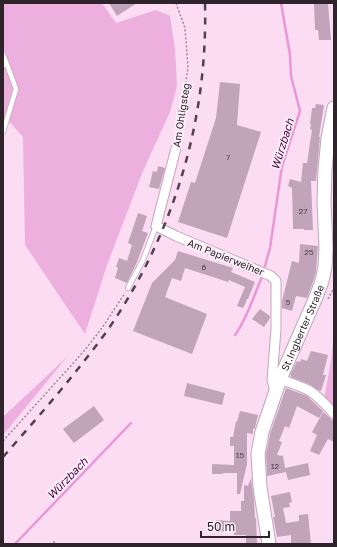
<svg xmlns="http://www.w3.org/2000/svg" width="337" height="547" viewBox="0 0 337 547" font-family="'Golos Text',sans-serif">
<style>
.green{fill:#edafde}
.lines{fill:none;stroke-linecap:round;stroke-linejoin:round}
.stream{stroke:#ea96d7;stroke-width:2.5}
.building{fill:#c2a4ba}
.lane-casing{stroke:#c3a6bb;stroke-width:6}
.street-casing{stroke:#c3a6bb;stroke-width:11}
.secondary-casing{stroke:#c3a6bb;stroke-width:15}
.path{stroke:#9e8898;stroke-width:1.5;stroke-dasharray:2 2;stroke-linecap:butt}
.lane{stroke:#fff;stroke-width:4.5}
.street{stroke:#fff;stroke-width:9}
.secondary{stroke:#fff;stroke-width:13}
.rail{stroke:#50414c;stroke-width:2.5;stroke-dasharray:7 7;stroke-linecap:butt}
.labels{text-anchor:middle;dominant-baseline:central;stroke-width:4;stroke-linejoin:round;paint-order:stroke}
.number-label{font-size:8px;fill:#544450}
.street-label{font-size:10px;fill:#2f242c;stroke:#fceff9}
.water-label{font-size:11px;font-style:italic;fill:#4e0143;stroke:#fceff9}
</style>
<rect width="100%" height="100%" fill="#fbdcf3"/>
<!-- green -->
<g class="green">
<path d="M3,3H102L116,23L156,10L170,16L175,49L177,86L170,112L143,171L107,265L85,334L25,245L23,137L6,118L3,123Z"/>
<path d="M334,333V408L324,399L331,361Z"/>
<path d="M67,357L3,435V417Z"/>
</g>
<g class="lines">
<!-- stream -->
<g class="stream">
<path d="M265,266L270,248L282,166L300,111L291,76L290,55L281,3"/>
<path d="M235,335C247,319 254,295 262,277"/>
<path d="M15,544L131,423"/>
</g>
</g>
<!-- building -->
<g class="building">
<path d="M109,3H137L117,16Z"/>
<path d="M314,3H328L331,40H319L318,30H315Z"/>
<path d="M220,82L240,84L237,125L261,132L227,238L178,222L191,182L195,183L216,118Z"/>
<path d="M316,104L324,105L319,137H320L316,181H311L313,230H304V229H293L292,188L288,186L290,179L301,182L303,163H307L312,130L310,129L311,124H310L312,108H315Z"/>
<path d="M158,166L165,168L159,189L149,187L153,171L157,172Z"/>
<path d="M138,213L147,216L142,231L148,233L137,262L127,283L115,278L118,268L116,267L119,258L127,261L132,245L128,243Z"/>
<path d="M300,244L318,246L316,272L314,279L307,298L296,296L292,311L282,308V301L292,261L299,263Z"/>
<path d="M178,251L233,268L231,272L255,282L248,299H246L247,300L243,308L237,306L245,287L229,280L228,282L185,268L181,281L172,278L165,297L207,314L192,354L133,331L152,283L175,260Z"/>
<path d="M260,309L270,316V318L264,327L252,319Z"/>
<path d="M311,351L328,355L323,375H326L321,391L318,390L309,384L291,377V375H290L297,361L300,362L301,359L307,361Z"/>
<path d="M187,383L225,393L222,405L184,396Z"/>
<path d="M286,388L307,396L323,411L319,418L297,406L289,428L285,426L279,441L282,442L277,455L283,456L285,468L308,463L310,475L288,480L286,472L267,476L266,454L270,434Z"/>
<path d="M94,406L104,420L74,443L63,429Z"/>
<path d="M240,411L258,415L255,428L253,429V434L247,433V464L240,494H237V473H223V474H212V464L234,465V446H230V437H233L236,421L237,422Z"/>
<path d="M323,412L327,415L332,420H334V442L328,439L319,455L310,451L317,435L312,432Z"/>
<path d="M251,478L254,500L255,518H256L257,544H246V535H234V532L216,531V520L230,521V511H241V501H244V485L248,486Z"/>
<path d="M290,492L292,502L289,503L290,507L283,508L286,523L299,521V515L308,514L311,544H291V535L277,537L273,517H275L271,496Z"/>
</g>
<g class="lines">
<defs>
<g id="lane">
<path d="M3,55L6,62L3,66"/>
<path d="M3,132L16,89L6,62"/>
<path d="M128,288L143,260L156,226"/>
</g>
<g id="street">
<path d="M176,148L156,226L176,236L271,276L276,281V329L272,380L275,391"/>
<path d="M280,379C290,383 301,386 310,391C319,397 327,406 334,414"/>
</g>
<g id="secondary">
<path id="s1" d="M269,544L260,487L258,454L262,432L280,379L316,297L322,281L325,267L326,249L324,202L325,170L328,138L334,108"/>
</g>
</defs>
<!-- lane casing -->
<use href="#lane" class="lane-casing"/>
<!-- street casing -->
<use href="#street" class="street-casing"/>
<!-- secondary casing -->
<use href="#secondary" class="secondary-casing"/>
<!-- path -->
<g class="path">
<path d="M176,3L185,28L188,68L177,139"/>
<path d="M328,299L334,288"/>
<path d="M3,441L85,350L102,328L125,293"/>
<path d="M54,541V544"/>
</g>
<!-- lane -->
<use href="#lane" class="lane"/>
<!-- street -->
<use href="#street" class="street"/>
<!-- secondary -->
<use href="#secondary" class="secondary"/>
<!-- rail -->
<path class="rail" d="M3,457C39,416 75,375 107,331C174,234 208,120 205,3"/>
</g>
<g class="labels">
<!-- number labels -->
<g class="number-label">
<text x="228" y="157">7</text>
<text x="303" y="211">27</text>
<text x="309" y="252">25</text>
<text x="204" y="267">6</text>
<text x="288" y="302">5</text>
<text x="240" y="455">15</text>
<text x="275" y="466">12</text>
</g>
<!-- street labels -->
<g class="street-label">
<text transform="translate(181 115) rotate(-81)">Am Ohligsteg</text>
<text transform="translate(226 257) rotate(22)">Am Papierweiher</text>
<text stroke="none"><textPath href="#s1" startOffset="225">St.Ingberter Straße</textPath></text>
</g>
<!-- water labels -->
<g class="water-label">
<text transform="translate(282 144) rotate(-73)">Würzbach</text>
<text transform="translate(67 478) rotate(-46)">Würzbach</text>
</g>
</g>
<!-- border -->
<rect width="337" height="547" fill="none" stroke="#2f242c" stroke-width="8"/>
<!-- scale -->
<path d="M201 531v6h68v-6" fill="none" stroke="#2f242c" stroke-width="2"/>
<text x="207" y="531" font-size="12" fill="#2f242c" stroke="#fceff9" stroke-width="3" paint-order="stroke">50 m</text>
</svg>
